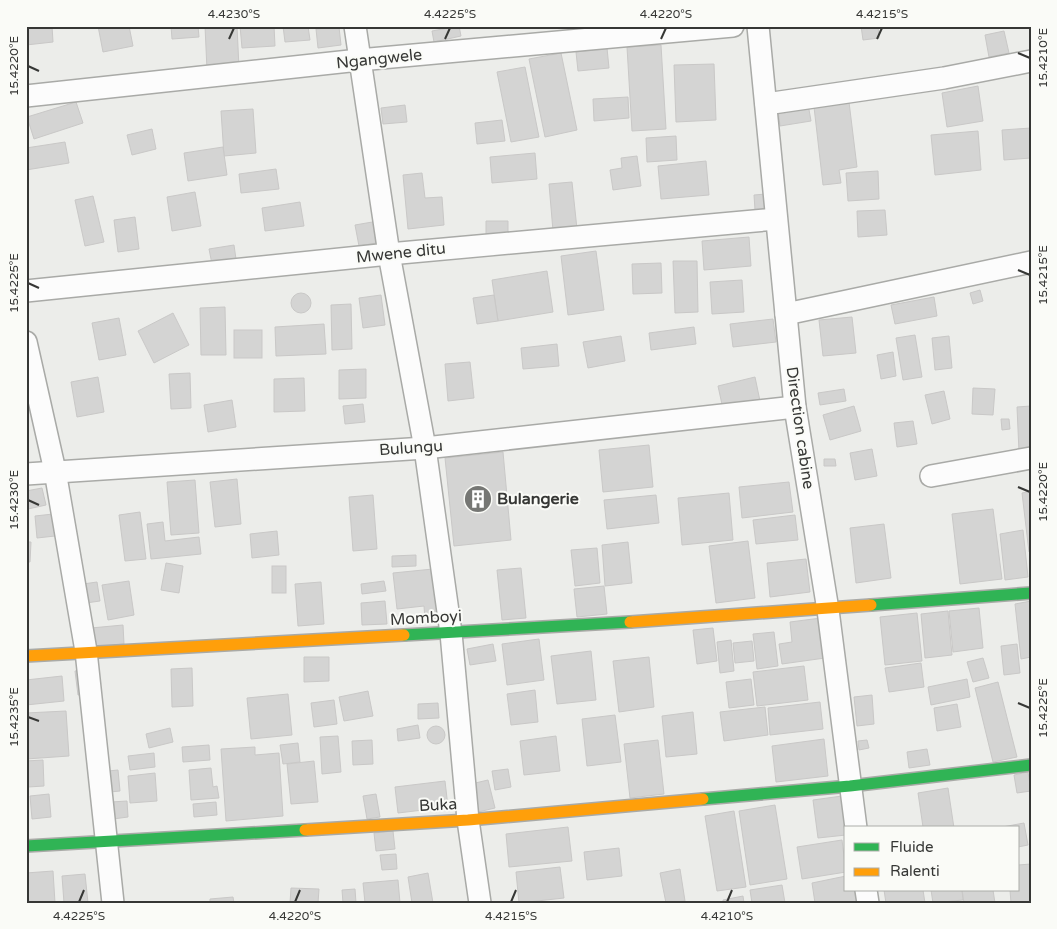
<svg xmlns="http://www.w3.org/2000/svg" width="1057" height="929" viewBox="0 0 1057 929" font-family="'Varela Round',sans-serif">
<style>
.building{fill:#d4d4d3;stroke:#c9c8c7}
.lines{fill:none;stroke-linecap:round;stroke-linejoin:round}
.street-casing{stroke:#a9aaa7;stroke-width:24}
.fast-casing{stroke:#a9aaa7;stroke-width:14}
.slow-casing{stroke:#a9aaa7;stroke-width:14}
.street{stroke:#fcfcfc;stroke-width:21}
.fast{stroke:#30b455;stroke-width:11}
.slow{stroke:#ff9f0a;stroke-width:11}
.ticks{fill:none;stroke:#363735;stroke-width:2}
.labels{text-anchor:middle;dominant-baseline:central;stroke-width:4;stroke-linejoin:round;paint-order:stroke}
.street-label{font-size:16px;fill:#363735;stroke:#fafbf7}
.poi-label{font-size:16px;font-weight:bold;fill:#363735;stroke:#fafbf7;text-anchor:start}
.neatline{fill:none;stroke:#363735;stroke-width:2}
.ticks-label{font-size:12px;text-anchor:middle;fill:#363735}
</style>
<rect width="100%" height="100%" fill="#ecedea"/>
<!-- building -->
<g class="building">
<path d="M26,26H52L53,42L26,45Z"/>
<path d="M98,26H129L133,46L103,52Z"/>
<path d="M171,26H198L199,37L172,39Z"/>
<path d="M205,26H237L239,68L207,70Z"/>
<path d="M240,26H274L275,46L242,48Z"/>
<path d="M283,26H308L310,40L285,42Z"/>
<path d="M459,26L461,36L434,42L432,31Z"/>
<path d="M861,26H878L879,38L863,40Z"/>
<path d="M339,27L341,45L318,48L316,29Z"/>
<path d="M1004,31L1009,53L989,57L985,35Z"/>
<path d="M661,45L666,129L632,131L627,47Z"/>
<path d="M607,48L609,68L578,71L576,52Z"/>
<path d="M561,53L577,130L545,137L529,59Z"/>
<path d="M714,64L716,120L676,122L674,65Z"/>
<path d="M525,67L539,137L511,142L497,72Z"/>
<path d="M978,86L983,121L947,127L942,93Z"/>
<path d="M628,97L629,118L594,121L593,99Z"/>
<path d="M76,102L83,123L34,139L27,117Z"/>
<path d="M849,102L857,167L839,170L841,183L823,185L814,107Z"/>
<path d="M808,104L811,121L780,126L778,109Z"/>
<path d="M405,105L407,122L383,124L381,108Z"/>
<path d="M253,109L256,153L224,156L221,111Z"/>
<path d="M502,120L505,141L477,144L475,123Z"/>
<path d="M1031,128V158L1004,160L1002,130Z"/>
<path d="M152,129L156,149L132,155L127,135Z"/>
<path d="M978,131L981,170L935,175L931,135Z"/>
<path d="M676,136L677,160L647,162L646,138Z"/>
<path d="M65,142L69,163L26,170V148Z"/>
<path d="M223,147L227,175L188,181L184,153Z"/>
<path d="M535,153L537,179L492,183L490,157Z"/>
<path d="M637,156L641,186L613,190L610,170L622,168L621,158Z"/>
<path d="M706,161L709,195L661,199L658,166Z"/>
<path d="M276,169L279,189L241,193L239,174Z"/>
<path d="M878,171L879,199L848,201L846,173Z"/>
<path d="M422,173L425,198L442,197L444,225L408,229L403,175Z"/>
<path d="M572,182L577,229L553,231L549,184Z"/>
<path d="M195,192L201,226L172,231L167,197Z"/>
<path d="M766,194L767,209L755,210L754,195Z"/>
<path d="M93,196L104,242L85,246L75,200Z"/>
<path d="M300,202L304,226L265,231L262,208Z"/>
<path d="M885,210L887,235L858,237L857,211Z"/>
<path d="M135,217L139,249L118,252L114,220Z"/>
<path d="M378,221L382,242L359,246L355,225Z"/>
<path d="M486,221H508V236L486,237Z"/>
<path d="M749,237L751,266L704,270L702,241Z"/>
<path d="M234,245L236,259L212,264L209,249Z"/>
<path d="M596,251L604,310L568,315L561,256Z"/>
<path d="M673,261H697L698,312L675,313Z"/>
<path d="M661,263L662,293L633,294L632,264Z"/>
<path d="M547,271L553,312L498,321L492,280Z"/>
<path d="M742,280L744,312L712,314L710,282Z"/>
<path d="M980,290L983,301L973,304L970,293Z"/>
<circle cx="301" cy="303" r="10"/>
<path d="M381,295L385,325L363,328L359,298Z"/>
<path d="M494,295L498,321L477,324L473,298Z"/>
<path d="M934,297L937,316L895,324L891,305Z"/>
<path d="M351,304L352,349L332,350L331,305Z"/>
<path d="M225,307L226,355H201L200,308Z"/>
<path d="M173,313L189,345L154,363L138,331Z"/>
<path d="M852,317L856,353L823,356L819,320Z"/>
<path d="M119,318L126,355L99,360L92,323Z"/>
<path d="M773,319L776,342L733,347L730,324Z"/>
<path d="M324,324L326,354L276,356L275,327Z"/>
<path d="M694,327L696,344L651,350L649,333Z"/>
<rect x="234" y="330" width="28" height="28"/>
<path d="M915,335L922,377L903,380L896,338Z"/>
<path d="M621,336L625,361L588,368L583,342Z"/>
<path d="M949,336L952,368L935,370L932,338Z"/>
<path d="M557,344L559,366L523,369L521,348Z"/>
<path d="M893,352L896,376L881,379L877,355Z"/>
<path d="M470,362L474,398L448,401L445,364Z"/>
<path d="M366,369V398L339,399V370Z"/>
<path d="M190,373L191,408L171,409L169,374Z"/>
<path d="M98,377L104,412L77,417L71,382Z"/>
<path d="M755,377L760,401L723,409L718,386Z"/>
<path d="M304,378L305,411L274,412V379Z"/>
<path d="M973,388L995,389L993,415L972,414Z"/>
<path d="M844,389L846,401L820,405L818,393Z"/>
<path d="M944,391L950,419L932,424L925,395Z"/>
<path d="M232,400L236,427L208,432L204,405Z"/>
<path d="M363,404L365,422L345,424L343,406Z"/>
<path d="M854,406L861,431L830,440L823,415Z"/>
<path d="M1031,406V451L1019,452L1017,407Z"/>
<path d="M1001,419H1009L1010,429L1002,430Z"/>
<path d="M913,421L917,444L897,447L894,423Z"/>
<path d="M649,445L653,487L603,492L599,450Z"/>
<path d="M872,449L877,476L855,480L850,453Z"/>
<path d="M503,452L511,540L454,546L445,458Z"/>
<path d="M824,459H835L836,466H824Z"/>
<path d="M237,479L241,524L215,527L210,482Z"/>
<path d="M195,480L199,533L171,535L167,482Z"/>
<path d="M789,482L793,512L742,518L739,487Z"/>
<path d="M42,488L46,505L28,509L26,491Z"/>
<path d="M1031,491V552H1029L1022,493Z"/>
<path d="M729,493L733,540L682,545L678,498Z"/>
<path d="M373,495L377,549L353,551L349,497Z"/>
<path d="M656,495L659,523L607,529L604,500Z"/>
<path d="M993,509L1002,579L960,584L952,514Z"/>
<path d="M140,512L146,559L125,561L119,515Z"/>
<path d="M53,514L55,536L37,538L35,516Z"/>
<path d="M795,515L798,540L756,544L753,520Z"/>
<path d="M163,522L165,541L199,537L201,554L151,559L147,524Z"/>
<path d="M884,524L891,578L856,583L850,528Z"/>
<path d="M1023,530L1028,577L1005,580L1000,534Z"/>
<path d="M277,531L279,555L252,558L250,534Z"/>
<path d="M748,541L755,598L716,603L709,546Z"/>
<path d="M26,542H31L30,562H26Z"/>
<path d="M628,542L632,583L605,586L602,545Z"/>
<path d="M597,548L600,583L575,586L571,550Z"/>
<path d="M416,555V566L392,567V556Z"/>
<path d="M806,559L810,592L770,597L767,563Z"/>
<path d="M166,563L183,566L179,593L161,590Z"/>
<rect x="272" y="566" width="14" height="27"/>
<path d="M521,568L526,618L502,620L497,570Z"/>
<path d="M433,569L438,618L425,620L424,606L397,609L393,573Z"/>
<path d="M129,581L134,615L108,620L102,585Z"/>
<path d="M384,581L386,591L362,594L361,584Z"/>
<path d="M97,582L100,601L86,603L83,584Z"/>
<path d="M321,582L324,624L298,626L295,584Z"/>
<path d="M604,586L607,614L577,617L574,589Z"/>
<path d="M385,601L387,624L362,625L361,603Z"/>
<path d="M1031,601V657L1021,659L1015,604Z"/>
<path d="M979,608L983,648L953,652L949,611Z"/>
<path d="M948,611L952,655L925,658L921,614Z"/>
<path d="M917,613L922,661L885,665L880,617Z"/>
<path d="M821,618L825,658L782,664L779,644L792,642L790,622Z"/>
<path d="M123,625L124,644L92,647L91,628Z"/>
<path d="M713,628L717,661L697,664L693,630Z"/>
<path d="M774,632L778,666L757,669L753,634Z"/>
<path d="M539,639L544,680L507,685L502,644Z"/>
<path d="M731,640L734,671L720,673L717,642Z"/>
<path d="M752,641L754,661L735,663L733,643Z"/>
<path d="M493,644L496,661L470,665L467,649Z"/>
<path d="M1017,644L1020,673L1004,675L1001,646Z"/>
<path d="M591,651L596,700L557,704L551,656Z"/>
<path d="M304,657H329V681L304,682Z"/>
<path d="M649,657L654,707L619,712L613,661Z"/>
<path d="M983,658L989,678L973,682L967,662Z"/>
<path d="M921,663L924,687L889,692L885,668Z"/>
<path d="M804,666L808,700L757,706L753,672Z"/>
<path d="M192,668L193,706L172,707L171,669Z"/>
<path d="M88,669L91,694L78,695L75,671Z"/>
<path d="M62,676L64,701L26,705V680Z"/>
<path d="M751,679L754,705L729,708L726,682Z"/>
<path d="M967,679L970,697L931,705L928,687Z"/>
<path d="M998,682L1017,757L993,762L975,688Z"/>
<path d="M535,690L538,722L511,725L507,694Z"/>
<path d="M368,691L373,716L344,721L339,697Z"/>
<path d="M288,694L292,735L251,739L247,698Z"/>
<path d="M872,695L874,724L857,726L854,697Z"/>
<path d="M334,700L337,724L314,727L311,703Z"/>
<path d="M820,702L823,729L770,735L768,708Z"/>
<path d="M438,703L439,718L418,719V704Z"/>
<path d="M957,704L961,727L937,731L934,708Z"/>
<path d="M765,707L768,735L724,741L720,712Z"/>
<path d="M66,711L69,756L26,759V713Z"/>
<path d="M693,712L697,754L666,757L662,716Z"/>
<path d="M615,715L621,762L587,766L582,719Z"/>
<path d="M418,725L420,738L398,741L397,729Z"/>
<circle cx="436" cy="735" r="9"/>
<path d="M170,728L173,742L149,748L146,734Z"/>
<path d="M338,736L341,772L322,774L320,737Z"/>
<path d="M556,736L560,771L524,775L520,741Z"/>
<path d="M824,739L828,776L776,782L772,746Z"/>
<path d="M372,740L373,764L353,765L352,741Z"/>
<path d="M658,740L664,794L630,798L624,744Z"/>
<path d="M867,740L869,748L859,750L858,741Z"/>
<path d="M298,743L300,762L283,764L280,745Z"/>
<path d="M209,745L210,760L183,762L182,747Z"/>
<path d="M255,747V755L279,753L283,816L226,821L221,749Z"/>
<path d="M927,749L930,765L909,768L907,752Z"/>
<path d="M154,753L155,767L130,770L128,756Z"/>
<path d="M43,760L44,786L28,787L26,761Z"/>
<path d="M314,761L318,802L291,804L287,764Z"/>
<path d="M211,768L213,787L217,786L219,798L191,800L189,770Z"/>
<path d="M508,769L511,787L495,790L492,771Z"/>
<path d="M118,770L120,791L110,792L108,771Z"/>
<path d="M1028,772L1031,791L1017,793L1014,775Z"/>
<path d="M155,773L157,801L130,803L128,776Z"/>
<path d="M488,780L495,808L478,812L471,784Z"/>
<path d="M445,781L448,807L398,813L395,787Z"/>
<path d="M948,788L954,828H920L923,827L918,793Z"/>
<path d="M49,794L51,817L32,819L30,796Z"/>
<path d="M376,794L380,817L367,819L363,796Z"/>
<path d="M842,796L846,835L818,838L813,800Z"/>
<path d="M127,801L128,817L113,819L111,802Z"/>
<path d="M216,802L217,815L194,817L193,804Z"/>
<path d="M775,805L787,879L750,885L739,811Z"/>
<path d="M734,811L746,887L717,891L705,816Z"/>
<path d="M1024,823L1028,845L1018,847V828H997Z"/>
<path d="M568,827L572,861L509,867L506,834Z"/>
<path d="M393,831L395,849L376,851L374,833Z"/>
<path d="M842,840L846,872L802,879L797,847Z"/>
<path d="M619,848L622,876L587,880L584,852Z"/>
<path d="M396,854L397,869L382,870L380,855Z"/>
<path d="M1031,864V903H1011L1010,890H1018V865Z"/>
<path d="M560,867L564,898L519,903L516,872Z"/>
<path d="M680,869L685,901L666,903L660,873Z"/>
<path d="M53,871L55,903H29L26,873Z"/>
<path d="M428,873L433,903H412L408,877Z"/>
<path d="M85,874L88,903H64L62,876Z"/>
<path d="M846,876V890H857L859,903H815L812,883Z"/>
<path d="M398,880L400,903H365L363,883Z"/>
<path d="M782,885L785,903H752L750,890Z"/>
<path d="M291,888L319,889L318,903H290Z"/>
<path d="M355,889L356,903H343L342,890Z"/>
<path d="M884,890H923L925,903H886Z"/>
<path d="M931,890H962L963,900L933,903Z"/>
<path d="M962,890H993L995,903H964Z"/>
<path d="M743,896L744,903H723V900Z"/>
<path d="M233,897L234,903H210V899Z"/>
</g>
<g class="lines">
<defs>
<g id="street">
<path d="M355,26L389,254L425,448L451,633L468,820L480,903"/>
<path d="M758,26L795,407L828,610L856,828"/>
<path d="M26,96L359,60L733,26"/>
<path d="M766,104L944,78L1031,61"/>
<path d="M26,291L389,254L776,219"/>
<path d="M786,314L1031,262"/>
<path d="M26,342L55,471L86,651L113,903"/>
<path d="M26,474L425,448L795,407"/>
<path d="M931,476L1031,458"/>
<path d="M866,890L868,903"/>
</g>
<g id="fast">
<path d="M871,605L1031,593"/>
<path d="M404,635L630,622"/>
<path d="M703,799L850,786L1031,765"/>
<path d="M26,846L305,830"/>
</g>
<g id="slow">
<path d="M630,622L871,605"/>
<path d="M26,656L404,635"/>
<path d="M305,830L468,820L703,799"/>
</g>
</defs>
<!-- street casing -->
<use href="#street" class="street-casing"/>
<!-- fast casing -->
<use href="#fast" class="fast-casing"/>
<!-- slow casing -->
<use href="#slow" class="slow-casing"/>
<!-- street -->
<use href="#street" class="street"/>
<!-- fast -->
<use href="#fast" class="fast"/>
<!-- slow -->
<use href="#slow" class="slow"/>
</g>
<!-- ticks -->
<path class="ticks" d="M229,39L234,28M445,39L450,28M661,39L666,28M877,39L882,28M1018,53L1030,58M28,66L39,71M1018,270L1030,275M28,283L39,288M1018,487L1030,492M28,500L39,505M1018,703L1030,708M28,717L39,721M79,902L84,890M295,902L300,890M511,902L516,890M727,902L732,890"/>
<!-- icons -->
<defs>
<symbol id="building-disc" viewBox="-11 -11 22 22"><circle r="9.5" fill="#767774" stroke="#fafbf7"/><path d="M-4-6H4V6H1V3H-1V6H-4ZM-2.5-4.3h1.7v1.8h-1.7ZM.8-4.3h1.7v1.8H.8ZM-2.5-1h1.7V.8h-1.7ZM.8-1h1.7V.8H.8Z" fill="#fff"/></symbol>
</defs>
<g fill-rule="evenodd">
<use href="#building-disc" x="462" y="483" width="32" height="32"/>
</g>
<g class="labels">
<!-- street labels -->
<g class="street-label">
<text transform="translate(379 59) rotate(-6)">Ngangwele</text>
<text transform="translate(401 253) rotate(-6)">Mwene ditu</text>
<text transform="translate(800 428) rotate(82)">Direction cabine</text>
<text transform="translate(411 448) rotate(-4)">Bulungu</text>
<text transform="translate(426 618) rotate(-3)">Momboyi</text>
<text transform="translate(438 805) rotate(-3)">Buka</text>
</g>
<!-- poi labels -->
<g class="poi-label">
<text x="497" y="499">Bulangerie</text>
</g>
</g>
<!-- border -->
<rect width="1057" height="929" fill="none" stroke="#fafbf7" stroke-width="55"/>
<!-- legend -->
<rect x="844" y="826" width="175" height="65" fill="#fafbf7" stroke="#acada9"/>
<rect x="854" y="843" width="25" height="8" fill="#30b455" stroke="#acada9"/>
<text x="890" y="852" font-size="15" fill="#363735">Fluide</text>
<rect x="854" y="868" width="25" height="8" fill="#ff9f0a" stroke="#acada9"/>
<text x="890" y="876" font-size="15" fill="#363735">Ralenti</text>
<rect x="28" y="28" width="1002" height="874" class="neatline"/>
<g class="ticks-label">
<text x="234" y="18">4.4230°S</text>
<text x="450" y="18">4.4225°S</text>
<text x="666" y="18">4.4220°S</text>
<text x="882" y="18">4.4215°S</text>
<text transform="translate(1043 58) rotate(-90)" y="4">15.4210°E</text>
<text transform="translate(14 66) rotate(-90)" y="4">15.4220°E</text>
<text transform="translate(1043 275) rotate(-90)" y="4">15.4215°E</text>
<text transform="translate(14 283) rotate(-90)" y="4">15.4225°E</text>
<text transform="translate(1043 492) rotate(-90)" y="4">15.4220°E</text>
<text transform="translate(14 500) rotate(-90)" y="4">15.4230°E</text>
<text transform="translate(1043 708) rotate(-90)" y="4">15.4225°E</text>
<text transform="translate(14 717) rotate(-90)" y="4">15.4235°E</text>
<text x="79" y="920">4.4225°S</text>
<text x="295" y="920">4.4220°S</text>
<text x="511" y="920">4.4215°S</text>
<text x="727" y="920">4.4210°S</text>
</g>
</svg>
